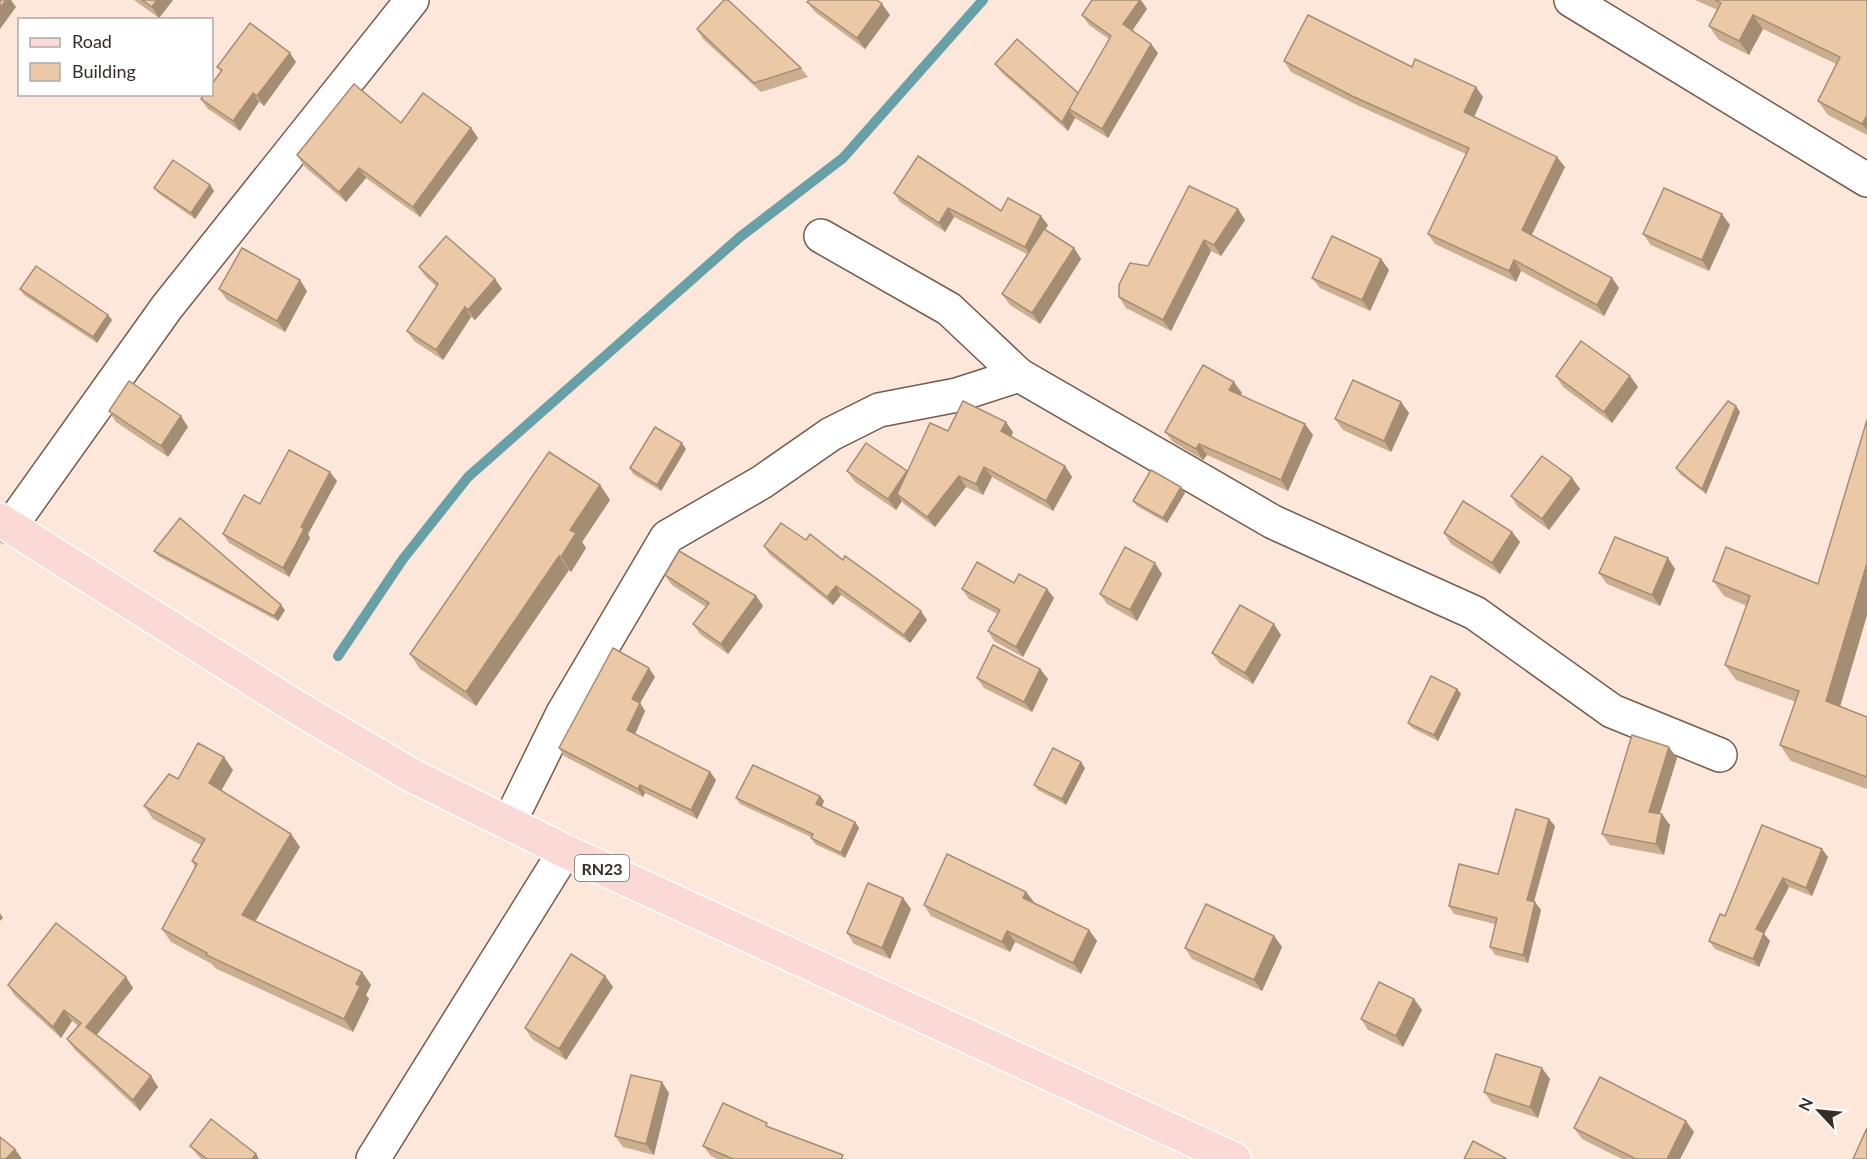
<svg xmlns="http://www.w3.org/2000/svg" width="1867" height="1159" viewBox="0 0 1867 1159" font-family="Lato,sans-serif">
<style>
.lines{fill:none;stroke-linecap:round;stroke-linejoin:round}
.stream{stroke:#67a1a7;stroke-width:10}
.minor-casing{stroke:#755c4f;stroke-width:36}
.major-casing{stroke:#fff;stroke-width:36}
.minor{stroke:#fff;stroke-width:33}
.major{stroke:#fad9d7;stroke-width:33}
.wall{fill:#cbad8f}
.shaded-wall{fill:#a58d74}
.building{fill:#ecc9a6;stroke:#a58d74;stroke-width:1.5}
.labels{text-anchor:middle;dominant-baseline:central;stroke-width:5;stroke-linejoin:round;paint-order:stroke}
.shield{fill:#fff;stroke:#736b67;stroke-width:1.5}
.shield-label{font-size:16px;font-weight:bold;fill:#372c26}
</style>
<rect width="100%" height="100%" fill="#fde6da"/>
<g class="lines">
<!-- stream -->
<path class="stream" d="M338,656L403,559L468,477L740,237L843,158L983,0"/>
<defs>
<g id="minor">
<path d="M1571,0L1867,180"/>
<path d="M821,236L949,309L1019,375L1273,522L1475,613L1612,711L1720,755"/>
<path d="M10,527L167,307L412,0"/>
<path d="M509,823L562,715L667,537L762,482L831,434L879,410L957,395L1019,375"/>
<path d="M373,1159L565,851"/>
</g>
<path id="major" d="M0,520L296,707L411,775L565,851L1234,1159"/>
</defs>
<!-- minor casing -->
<use href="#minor" class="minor-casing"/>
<!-- major casing -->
<use href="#major" class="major-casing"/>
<!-- minor -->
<use href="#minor" class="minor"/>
<!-- major -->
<use href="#major" class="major"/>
</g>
<!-- wall -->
<g class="wall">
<path d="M134,0H173L159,18Z"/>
<path d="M1092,0H1141L1147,9L1132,30L1151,44L1158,53L1108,138L1075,118L1068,131L1002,73L995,64L1078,93L1109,39L1089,25L1082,15Z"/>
<path d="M1695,0H1867V135L1828,115L1818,101L1836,64L1763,29L1749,55L1719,40L1709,26L1718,10Z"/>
<path d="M807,2L890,15L865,49L815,12Z"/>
<path d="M697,29L801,68L808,77L761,92L703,39Z"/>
<path d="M1284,61L1412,67L1483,97L1474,116L1565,167L1532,235L1612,278L1619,288L1604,316L1521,271L1516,282L1435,244L1428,234L1466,154L1359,106L1291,72Z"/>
<path d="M296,62L264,106L259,102L240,131L207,108L201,99L221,71L217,67Z"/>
<path d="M401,123L471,128L478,138L420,217L366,178L346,202L304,166L297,155Z"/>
<path d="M210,185L214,191L195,219L158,193L154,188Z"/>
<path d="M894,193L1001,211L1048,225L1045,230L1074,248L1081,259L1040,324L1010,305L1002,294L1027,254L954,217L945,232L900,202Z"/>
<path d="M1238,209L1245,220L1221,256L1211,251L1171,331L1126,308L1119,297L1148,266Z"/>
<path d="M1730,225L1709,271L1651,245L1643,234Z"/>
<path d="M1381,259L1389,270L1370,311L1320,288L1312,278Z"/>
<path d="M419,267L495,279L502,289L475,320L471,317L443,360L414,341L407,331L436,286L426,277Z"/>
<path d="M20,289L108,315L112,320L97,343L24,295Z"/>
<path d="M219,289L307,291L285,332L227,300Z"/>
<path d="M1556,376H1630L1638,387L1612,423L1563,387Z"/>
<path d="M1242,393L1240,395L1305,424L1313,435L1288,491L1207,455L1203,460L1173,442L1165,432Z"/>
<path d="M1401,402L1409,413L1391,452L1343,430L1335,419Z"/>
<path d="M1736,406L1740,412L1706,494L1680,474L1676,468Z"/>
<path d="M109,411L188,427L168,457L116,422Z"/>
<path d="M1867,420V615L1840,706L1867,717V789L1791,761L1780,745L1796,702L1736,680L1725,665L1747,606L1724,596L1713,581L1818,584Z"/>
<path d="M948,431L1013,432L1011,437L1065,466L1072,477L1053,511L992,477L983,495L966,487L935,527L904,504L902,501L896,510L855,482L847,471H908Z"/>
<path d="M686,449L661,491L633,474L630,468Z"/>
<path d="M1572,478L1580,489L1549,530L1518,507L1511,496Z"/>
<path d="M337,481L308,534L310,538L289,577L229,543L223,534L260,504Z"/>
<path d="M600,485L610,500L582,542L586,548L571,572L569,570L476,706L420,669L410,654Z"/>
<path d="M1181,487L1185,493L1167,523L1137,506L1133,501Z"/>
<path d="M1512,532L1520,542L1500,574L1451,544L1444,533Z"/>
<path d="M806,540L843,560L927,620L910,643L841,595L833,605L770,555L764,546Z"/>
<path d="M154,551L285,610L278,621L158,556Z"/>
<path d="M1675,569L1660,606L1607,584L1599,573Z"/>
<path d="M1162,574L1137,621L1107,604L1100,594Z"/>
<path d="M665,575L756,596L763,606L728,654L700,634L693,624L706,607L672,585Z"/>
<path d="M1014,583L1054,598L1023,657L994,641L988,631L997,614L969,599L962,589Z"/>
<path d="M1281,635L1253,684L1220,664L1212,653Z"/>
<path d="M1040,669L1048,679L1032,712L984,688L977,678Z"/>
<path d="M655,677L640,703L645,711L635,734L710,772L716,780L697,819L645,793L643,797L564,756L559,748Z"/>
<path d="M1457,689L1461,694L1438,741L1412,728L1408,723Z"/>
<path d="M1677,758L1659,814L1670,825L1664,855L1610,845L1602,834Z"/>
<path d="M1085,768L1066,805L1038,790L1034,785Z"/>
<path d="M233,770L221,791L300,847L255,922L362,972L371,985L366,995L369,999L353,1032L215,968L212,964L171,942L162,929L195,867L192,861L201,845L153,819L144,806L178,779Z"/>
<path d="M820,796L824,801L822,806L855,822L859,828L845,858L815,844L811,838V837L740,804L736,798Z"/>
<path d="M1762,825L1828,857L1812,896L1789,887L1764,934L1770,941L1759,967L1715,949L1709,941L1725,916Z"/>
<path d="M1555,826L1534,902L1541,910L1528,963L1495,955L1490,947L1495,924L1454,914L1449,906L1498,874Z"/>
<path d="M1026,892L1034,902L1089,930L1097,941L1081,974L1015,942L1010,952L931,916L924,905Z"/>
<path d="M903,898L911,909L890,959L854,944L847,933Z"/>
<path d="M1274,936L1282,947L1262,991L1192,959L1185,948Z"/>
<path d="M605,976L613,987L566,1060L532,1039L525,1028Z"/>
<path d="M126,977L133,988L97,1035L151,1076L158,1087L140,1111L75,1050L67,1039L78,1026L72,1021L61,1038L15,996L8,985Z"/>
<path d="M1414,999L1422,1010L1403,1047L1368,1030L1361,1019Z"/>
<path d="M1550,1079L1538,1118L1492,1103L1484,1092Z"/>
<path d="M669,1093L654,1155L623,1147L615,1136Z"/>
<path d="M771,1128L846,1159H717L711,1156L703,1146Z"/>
<path d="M1574,1128L1694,1132L1680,1159H1622L1582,1139Z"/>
<path d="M190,1146L256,1154L259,1159H201Z"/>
</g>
<!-- shaded-wall -->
<g class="shaded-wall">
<path d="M6,0H11L16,7L0,29V8Z"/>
<path d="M157,0H173L159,18L152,7Z"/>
<path d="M1140,0H1141L1147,9L1130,34L1123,24Z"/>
<path d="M882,4L890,15L865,49L857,38Z"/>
<path d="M1753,15L1763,29L1749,55L1739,41Z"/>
<path d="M1151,44L1158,53L1108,138L1102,129Z"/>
<path d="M290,53L296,62L264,106L257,96Z"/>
<path d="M1476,87L1483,97L1472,122L1464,112Z"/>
<path d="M253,93L259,102L240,131L233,121Z"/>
<path d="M1069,110L1075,118L1068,131L1062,122Z"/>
<path d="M1867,115V130L1862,124Z"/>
<path d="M471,128L478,138L420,217L413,207Z"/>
<path d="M1557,157L1565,167L1529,240L1522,230Z"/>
<path d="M359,168L366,178L346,202L339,192Z"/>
<path d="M210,185L214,191L195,219L191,213Z"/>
<path d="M948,208L954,217L945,232L939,223Z"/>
<path d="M1238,209L1245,220L1221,256L1214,245Z"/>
<path d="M1722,214L1730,225L1709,271L1702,260Z"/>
<path d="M1041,216L1048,225L1031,256L1025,247Z"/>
<path d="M1204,240L1211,251L1171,331L1163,320Z"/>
<path d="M1074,248L1081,259L1040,324L1032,313Z"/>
<path d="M1381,259L1389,270L1370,311L1362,300Z"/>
<path d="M1514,260L1521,271L1516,282L1509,271Z"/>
<path d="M1612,278L1619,288L1604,316L1597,305Z"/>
<path d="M495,279L502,289L475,320L468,310Z"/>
<path d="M300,280L307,291L285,332L277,321Z"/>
<path d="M465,307L471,317L443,360L436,350Z"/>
<path d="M108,315L112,320L97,343L93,337Z"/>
<path d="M1630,376L1638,387L1612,423L1604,412Z"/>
<path d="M1234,382L1242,393L1237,401L1229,390Z"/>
<path d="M1401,402L1409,413L1391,452L1384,441Z"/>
<path d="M1736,406L1740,412L1706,494L1702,489Z"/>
<path d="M181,416L188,427L168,457L161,446Z"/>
<path d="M1006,422L1013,432L1009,442L1001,431Z"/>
<path d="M1305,424L1313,435L1288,491L1281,480Z"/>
<path d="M682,443L686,449L661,491L657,485Z"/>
<path d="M1199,444L1207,455L1203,460L1196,449Z"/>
<path d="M1065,466L1072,477L1053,511L1046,501Z"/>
<path d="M984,467L992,477L983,495L976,484Z"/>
<path d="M907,471L915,481L897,494L902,501L896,510L888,499Z"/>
<path d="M330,472L337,481L308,534L310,538L289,577L283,568L301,527Z"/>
<path d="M959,476L966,487L935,527L927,517Z"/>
<path d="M1572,478L1580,489L1549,530L1542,519Z"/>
<path d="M600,485L610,500L582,542L586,548L571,572L561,557L570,530Z"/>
<path d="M1181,487L1185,493L1167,523L1163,518Z"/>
<path d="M1512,532L1520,542L1500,574L1492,563Z"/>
<path d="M559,556L569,570L476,706L466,692Z"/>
<path d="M1668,558L1675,569L1660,606L1652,595Z"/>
<path d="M1155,563L1162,574L1137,621L1130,610Z"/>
<path d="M1867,563V615L1837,717L1826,701Z"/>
<path d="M836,586L841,595L833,605L827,597Z"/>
<path d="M1047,589L1054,598L1023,657L1016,647Z"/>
<path d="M756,596L763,606L728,654L721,644Z"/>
<path d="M281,605L285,610L278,621L274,616Z"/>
<path d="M921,611L927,620L910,643L904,635Z"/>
<path d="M1274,624L1281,635L1253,684L1245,673Z"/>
<path d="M649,668L655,677L640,703L645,711L633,739L627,730L632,699Z"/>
<path d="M1040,669L1048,679L1032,712L1024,702Z"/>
<path d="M1457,689L1461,694L1438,741L1434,735Z"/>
<path d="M1669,747L1677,758L1657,823L1649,812Z"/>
<path d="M224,757L233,770L218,796L209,783Z"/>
<path d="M1081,762L1085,768L1066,805L1062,799Z"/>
<path d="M710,772L716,780L697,819L691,810Z"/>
<path d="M640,785L645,793L643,797L638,789Z"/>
<path d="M820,796L824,801L820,810L816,804Z"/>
<path d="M1662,814L1670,825L1664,855L1656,844Z"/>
<path d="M1549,819L1555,826L1532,908L1527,900Z"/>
<path d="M855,822L859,828L845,858L841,853Z"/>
<path d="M291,834L300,847L251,928L242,915Z"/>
<path d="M1822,849L1828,857L1812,896L1806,888Z"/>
<path d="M1783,878L1789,887L1764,934L1770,941L1759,967L1753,959L1756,929Z"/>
<path d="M1026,892L1034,902L1023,898Z"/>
<path d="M903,898L911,909L890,959L882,948Z"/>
<path d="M1535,902L1541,910L1528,963L1523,955Z"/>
<path d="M0,913L3,918L0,921Z"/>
<path d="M1089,930L1097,941L1081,974L1073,963Z"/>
<path d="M1007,931L1015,942L1010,952L1002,942Z"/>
<path d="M1274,936L1282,947L1262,991L1254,980Z"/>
<path d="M362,972L371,985L366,995L369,999L353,1032L344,1019L356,984Z"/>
<path d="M605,976L613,987L566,1060L559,1049Z"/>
<path d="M126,977L133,988L94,1038L86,1027Z"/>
<path d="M1414,999L1422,1010L1403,1047L1396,1036Z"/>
<path d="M64,1010L72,1021L61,1038L53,1027Z"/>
<path d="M1542,1068L1550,1079L1538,1118L1530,1107Z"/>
<path d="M151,1076L158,1087L140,1111L133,1100Z"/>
<path d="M662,1082L669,1093L654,1155L646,1144Z"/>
<path d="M1686,1121L1694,1132L1680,1159H1667Z"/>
<path d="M15,1149L22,1159H6Z"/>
<path d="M256,1154L259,1159H252Z"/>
</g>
<!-- building -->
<g class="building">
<path d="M0,0H6L0,8Z"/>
<path d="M142,0H157L152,7Z"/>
<path d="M724,0H728L801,68L754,83L697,29Z"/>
<path d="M809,0H877L882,4L857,38L807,2Z"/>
<path d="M1092,0H1140L1123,24L1151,44L1102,129L1069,109L1111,36L1082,15Z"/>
<path d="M1715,0H1867V115L1862,124L1818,101L1840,57L1753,15L1739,41L1709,26L1721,3Z"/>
<path d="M1308,15L1412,67L1415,59L1476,87L1464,112L1557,157L1522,230L1612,278L1597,305L1514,260L1509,271L1428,234L1469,148L1352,96L1284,61Z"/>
<path d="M250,23L290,53L257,96L253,93L233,121L201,99L204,94H212V84L222,70L217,67Z"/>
<path d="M1017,39L1078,93L1062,122L995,64Z"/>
<path d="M354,84L401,123L423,93L471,128L413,207L359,168L339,192L297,155Z"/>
<path d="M918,156L1001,211L1008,198L1041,216L1025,247L948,208L939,223L894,193Z"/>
<path d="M173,160L210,185L191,213L154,188Z"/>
<path d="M1189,186L1238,209L1214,245L1204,240L1163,320L1119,297V285L1130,263L1148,266Z"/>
<path d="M1664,188L1722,214L1702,260L1643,234Z"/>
<path d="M1044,229L1074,248L1032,313L1002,294Z"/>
<path d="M446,236L495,279L468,310L465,307L436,350L407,331L438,284L419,267Z"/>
<path d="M1332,236L1381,259L1362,300L1312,278Z"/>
<path d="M242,248L300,280L277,321L219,289Z"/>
<path d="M36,266L108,315L93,337L20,289Z"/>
<path d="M1581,341L1630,376L1604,412L1556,376Z"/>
<path d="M1203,365L1234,382L1229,390L1305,424L1281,480L1199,444L1196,449L1165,432Z"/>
<path d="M1353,380L1401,402L1384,441L1335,419Z"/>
<path d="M129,381L181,416L161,446L109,411Z"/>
<path d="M963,401L1006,422L1001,431L1065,466L1046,501L984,467L976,484L959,476L927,517L897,494L930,423L948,431Z"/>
<path d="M1728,401L1736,406L1702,489L1676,468Z"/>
<path d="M1867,420V563L1826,701L1867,717V777L1780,745L1799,691L1725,665L1750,596L1713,581L1726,547L1818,584Z"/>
<path d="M655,427L682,443L657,485L630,468Z"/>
<path d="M866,443L907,471L888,499L847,471Z"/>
<path d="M289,450L330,472L301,527L304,529L283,568L223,534L244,495L260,504Z"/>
<path d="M549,452L600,485L570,530L576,533L561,557L559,556L466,692L410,654Z"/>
<path d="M1542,456L1572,478L1542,519L1511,496Z"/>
<path d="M1151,470L1181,487L1163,518L1133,501Z"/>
<path d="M1463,501L1512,532L1492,563L1444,533Z"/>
<path d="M180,518L281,605L274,616L154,551Z"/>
<path d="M781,523L806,540L810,534L843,560L845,556L921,611L904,635L836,586L827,597L764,546Z"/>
<path d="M1615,537L1668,558L1652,595L1599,573Z"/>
<path d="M1125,547L1155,563L1130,610L1100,594Z"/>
<path d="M679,551L756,596L721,644L693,624L709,603L665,575Z"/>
<path d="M977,562L1014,583L1019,574L1047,589L1016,647L988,631L1000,610L962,589Z"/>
<path d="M1240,605L1274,624L1245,673L1212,653Z"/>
<path d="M993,645L1040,669L1024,702L977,678Z"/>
<path d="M613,648L649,668L632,699L640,703L627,730L710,772L691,810L640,785L638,789L559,748Z"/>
<path d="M1431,676L1457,689L1434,735L1408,723Z"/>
<path d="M1632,735L1669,747L1649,812L1662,814L1656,844L1602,834Z"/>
<path d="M198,743L224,757L209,783L291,834L242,915L362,972L356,984L360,986L344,1019L206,955L207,953L162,929L197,864L192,861L205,839L144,806L169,774L178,779Z"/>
<path d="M1053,748L1081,762L1062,799L1034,785Z"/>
<path d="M753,765L820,796L816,804L855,822L841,853L811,838L813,834L736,798Z"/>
<path d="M1516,809L1549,819L1527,900L1535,902L1523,955L1490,947L1497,918L1449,906L1459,864L1498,874Z"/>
<path d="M1762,825L1822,849L1806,888L1783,878L1756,929L1764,933L1753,959L1709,941L1720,914L1725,916Z"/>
<path d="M947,854L1026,892L1023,898L1089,930L1073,963L1007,931L1002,942L924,905Z"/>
<path d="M868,883L903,898L882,948L847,933Z"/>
<path d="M1206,904L1274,936L1254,980L1185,948Z"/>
<path d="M56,923L126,977L86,1027L151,1076L133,1100L67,1039L81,1023L64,1010L53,1027L8,985Z"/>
<path d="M571,954L605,976L559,1049L525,1028Z"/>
<path d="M1379,982L1414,999L1396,1036L1361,1019Z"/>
<path d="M1496,1054L1542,1068L1530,1107L1484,1092Z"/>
<path d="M631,1075L662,1082L646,1144L615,1136Z"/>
<path d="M1600,1077L1686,1121L1667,1159H1636L1574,1128Z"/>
<path d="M723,1103L767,1123L766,1126L843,1155L841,1159H733L703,1146Z"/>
<path d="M211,1119L256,1154L252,1159H207L190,1146Z"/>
<path d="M1867,1128V1159H1853Z"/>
<path d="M0,1137L15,1149L6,1159H0Z"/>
<path d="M1473,1141L1507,1159H1464Z"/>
</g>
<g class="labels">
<!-- shield labels -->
<rect class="shield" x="575" y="855" width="54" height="26" rx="4.5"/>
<g class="shield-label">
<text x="602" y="868">RN23</text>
</g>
</g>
<!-- legend -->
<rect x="18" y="18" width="195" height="78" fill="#ffffff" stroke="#afaba8" stroke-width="1.5"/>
<rect x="30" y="38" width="30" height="9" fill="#fad9d7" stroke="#afaba8" stroke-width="1.5"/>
<text x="72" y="48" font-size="18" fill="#372c26">Road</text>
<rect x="30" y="63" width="30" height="18" fill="#ecc9a6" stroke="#afaba8" stroke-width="1.5"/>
<text x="72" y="78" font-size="18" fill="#372c26">Building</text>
<!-- north arrow -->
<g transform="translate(1819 1111) rotate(296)" stroke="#ffffff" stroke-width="4.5" paint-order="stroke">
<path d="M0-4.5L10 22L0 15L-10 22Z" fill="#372c26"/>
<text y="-9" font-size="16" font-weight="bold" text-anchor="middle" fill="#372c26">N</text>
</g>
</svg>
